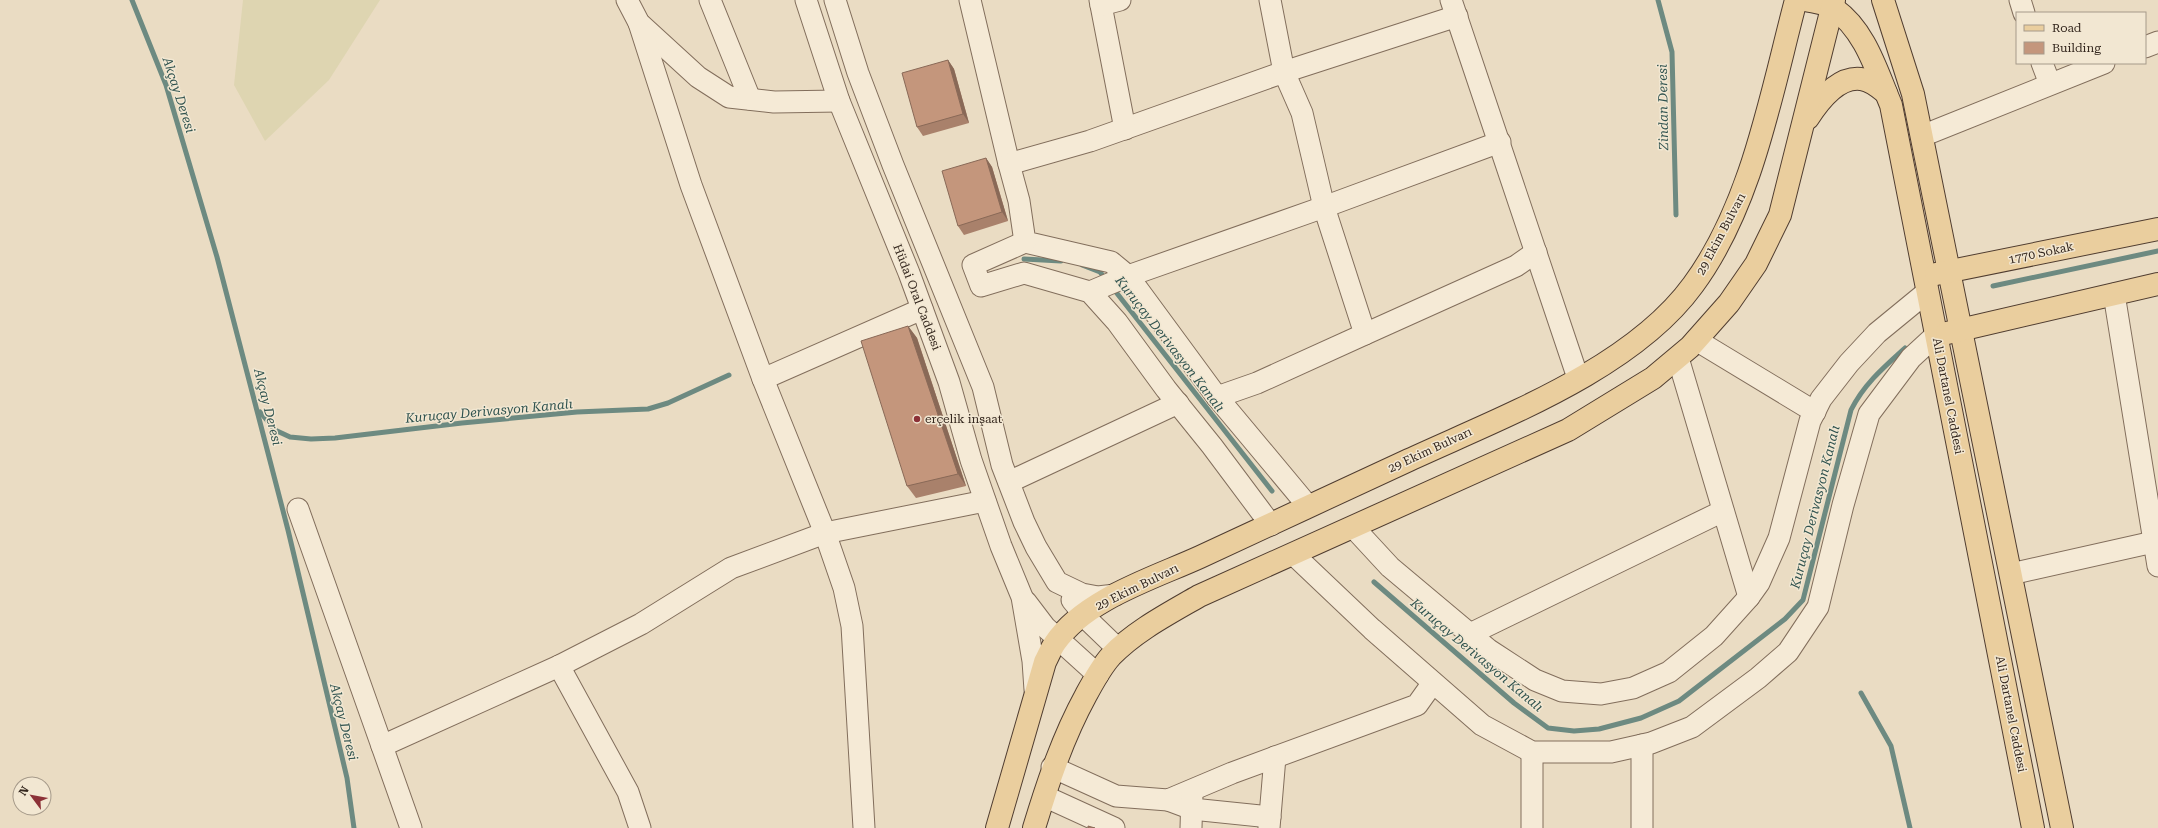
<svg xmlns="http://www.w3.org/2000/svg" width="2158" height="828" viewBox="0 0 2158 828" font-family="'Roboto Serif',serif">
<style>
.farmland{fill:#ded5b1}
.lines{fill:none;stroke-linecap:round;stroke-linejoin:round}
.stream{stroke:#6d8a81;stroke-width:5}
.minor-casing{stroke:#826e5c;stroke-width:23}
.major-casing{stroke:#503d30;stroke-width:24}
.minor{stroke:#f5ead6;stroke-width:21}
.major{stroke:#eace9e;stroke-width:22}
.wall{fill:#a9816b}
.shaded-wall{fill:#896957}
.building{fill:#c4967c;stroke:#896957}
.poi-dot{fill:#8c3137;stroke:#f2e7d2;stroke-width:1.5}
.labels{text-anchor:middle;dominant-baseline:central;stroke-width:3;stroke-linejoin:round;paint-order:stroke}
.street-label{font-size:12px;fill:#34271e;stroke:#f2e7d2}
.poi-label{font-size:12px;fill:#34271e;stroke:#f2e7d2;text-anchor:start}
.water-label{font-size:13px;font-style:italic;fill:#2f524e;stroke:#f2e7d2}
</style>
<rect width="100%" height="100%" fill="#eadcc3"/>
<!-- farmland -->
<path class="farmland" d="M243,0H380L329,80L265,141L234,85Z"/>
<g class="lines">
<!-- stream -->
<g class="stream">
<path d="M132,0L166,85L217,257L288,530L347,778L354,828"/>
<path d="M1658,0L1672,52L1676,215"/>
<path d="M1024,259L1061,261"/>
<path d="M1082,265L1100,272L1107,281"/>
<path d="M1993,286L2158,251"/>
<path d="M1112,287L1272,491"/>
<path d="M260,412L275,430L290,437L311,439L335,438L462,423L577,412L648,409L668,403L729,375"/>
<path d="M1374,582L1514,703L1548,728L1574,731L1599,729L1641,718L1679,701L1785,619L1803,600L1851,410C1864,384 1884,367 1905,348"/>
<path d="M1861,693L1891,746L1910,828"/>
</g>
<defs>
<g id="minor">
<path d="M627,0L639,23L698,77L729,97L774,102L839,101"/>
<path d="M710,0L750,99"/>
<path d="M806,0L839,101L909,273L949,382L971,460L1001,546L1022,597L1033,661L1035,690"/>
<path d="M835,0L858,73L893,165L983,387L1002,465L1024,522L1036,547L1057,582L1082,594L1098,597L1115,595"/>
<path d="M970,0L1009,164L1090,141L1284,72L1302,113L1324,207L1365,334L1257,383L1217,397"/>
<path d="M1100,0L1125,129"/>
<path d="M1270,0L1284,72L1457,16"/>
<path d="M1451,0L1578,378"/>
<path d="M2020,0L2024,13"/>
<path d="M1101,5L1120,0"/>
<path d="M639,23L691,185L763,379L825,533L844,588L852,626L864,828"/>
<path d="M2145,47L2158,42"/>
<path d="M2042,63L2050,84"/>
<path d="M1922,136L2104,63"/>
<path d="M1009,164L1019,201L1025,242L1111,262L1128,276L1217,397L1308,506"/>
<path d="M1025,242L973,265L981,286L1024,273L1090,292L1117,322L1166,389L1212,446L1271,525"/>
<path d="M1090,292L1128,276L1324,207L1500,142"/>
<path d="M2114,294L2158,566"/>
<path d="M1365,334L1516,266L1536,252"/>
<path d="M1696,340L1815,412"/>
<path d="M1678,358L1749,597"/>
<path d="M763,379L922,309"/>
<path d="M1009,482L1178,403"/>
<path d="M298,509L382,746"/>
<path d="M1353,527L1390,567L1489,650L1535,680L1562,691L1601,694L1633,688L1669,672L1714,636L1749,597L1759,583L1779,538L1810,421L1821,399L1849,363L1877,333L1927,292"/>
<path d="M1293,554L1372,629L1482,725L1532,752H1611L1651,743L1692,727L1758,678L1788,652L1818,607L1843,505L1869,414L1911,358L1936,335"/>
<path d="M2011,574L2158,541"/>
<path d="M1072,600L1090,622L1118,649"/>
<path d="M1026,602L1045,627L1098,675"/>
<path d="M1470,634L1723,511"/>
<path d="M559,666L628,792L640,828"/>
<path d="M1642,745V828"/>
<path d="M1532,752V828"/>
<path d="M1052,767L1116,796L1168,800L1232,773L1417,705L1432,684"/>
<path d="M1044,796L1114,828"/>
<path d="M1168,800L1192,809L1270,817"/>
<path d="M411,828L382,746L559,666L641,624L731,568L825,533L985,501"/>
<path d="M1191,828L1192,794"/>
<path d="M1269,828L1275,757"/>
</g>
<g id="major">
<path d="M1806,0C1814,2 1826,3 1833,8C1865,29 1877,72 1891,105L2033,828"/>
<path d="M1883,0L1913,94L2062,828"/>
<path d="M1808,118C1819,101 1838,76 1861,79C1871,80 1879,87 1886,93"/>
<path d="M1936,274L2158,229"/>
<path d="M1947,333L2158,284"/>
<path d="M997,828L1045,662C1048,656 1051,649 1055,643C1085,599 1154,578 1200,557C1270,525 1339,492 1409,460C1502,417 1632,369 1693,285C1752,205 1771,94 1796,0"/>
<path d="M1034,828C1048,782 1063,737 1086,695C1093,682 1101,667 1111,656C1135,631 1168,614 1199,596L1568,430L1653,378L1690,347L1729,303L1756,264L1780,215L1834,0"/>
</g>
</defs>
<!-- minor casing -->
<use href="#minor" class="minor-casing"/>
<!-- major casing -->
<use href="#major" class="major-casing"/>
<!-- minor -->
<use href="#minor" class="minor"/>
<!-- major -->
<use href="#major" class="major"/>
</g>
<!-- wall -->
<g class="wall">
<path d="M948,60L954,69L969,123L923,136L917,127Z"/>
<path d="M986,158L992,167L1008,221L964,235L958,226Z"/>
<path d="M908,326L917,338L966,486L916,498L907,486Z"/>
</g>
<!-- shaded-wall -->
<g class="shaded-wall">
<path d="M948,60L954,69L969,123L963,114Z"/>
<path d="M986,158L992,167L1008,221L1002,212Z"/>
<path d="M908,326L917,338L966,486L958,474Z"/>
</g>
<!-- building -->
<g class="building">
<path d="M948,60L963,114L917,127L902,73Z"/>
<path d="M986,158L1002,212L958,226L942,171Z"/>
<path d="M908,326L958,474L907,486L861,341Z"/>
<path d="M1088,826L1095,828H1088Z"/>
</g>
<!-- markers -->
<circle class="poi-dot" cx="917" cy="419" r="4"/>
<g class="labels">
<!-- street labels -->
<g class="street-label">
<text transform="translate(1721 234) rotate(-62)">29 Ekim Bulvarı</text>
<text transform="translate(2041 253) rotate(-12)">1770 Sokak</text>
<text transform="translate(917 297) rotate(69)">Hüdai Oral Caddesi</text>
<text transform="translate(1948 396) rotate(79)">Ali Dartanel Caddesi</text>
<text transform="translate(1430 450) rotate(-25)">29 Ekim Bulvarı</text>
<text transform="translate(1137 587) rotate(-26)">29 Ekim Bulvarı</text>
<text transform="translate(2011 714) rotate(79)">Ali Dartanel Caddesi</text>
</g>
<!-- poi labels -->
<g class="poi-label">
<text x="925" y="419">erçelik inşaat</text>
</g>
<!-- water labels -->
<g class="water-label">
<text transform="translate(179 95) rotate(72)">Akçay Deresi</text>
<text transform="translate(1663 107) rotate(-91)">Zindan Deresi</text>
<text transform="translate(1170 344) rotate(52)">Kuruçay Derivasyon Kanalı</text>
<text transform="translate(268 407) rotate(76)">Akçay Deresi</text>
<text transform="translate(489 411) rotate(-5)">Kuruçay Derivasyon Kanalı</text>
<text transform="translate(1815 507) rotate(-76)">Kuruçay Derivasyon Kanalı</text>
<text transform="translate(1477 655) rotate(40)">Kuruçay Derivasyon Kanalı</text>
<text transform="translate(344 722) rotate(76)">Akçay Deresi</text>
</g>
</g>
<!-- legend -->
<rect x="2016" y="12" width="130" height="52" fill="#f2e7d2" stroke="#a69a8a"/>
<rect x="2024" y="25" width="20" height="6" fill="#eace9e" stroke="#a69a8a"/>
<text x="2052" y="32" font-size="12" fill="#34271e">Road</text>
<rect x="2024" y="42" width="20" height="12" fill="#c4967c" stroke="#a69a8a"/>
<text x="2052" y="52" font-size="12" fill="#34271e">Building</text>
<!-- north arrow -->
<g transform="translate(32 796) rotate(302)"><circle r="19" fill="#f2e7d2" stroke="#a69a8a"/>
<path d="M0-3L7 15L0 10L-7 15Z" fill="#8c3137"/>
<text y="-6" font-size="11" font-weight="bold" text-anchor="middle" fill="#34271e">N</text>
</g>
</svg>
